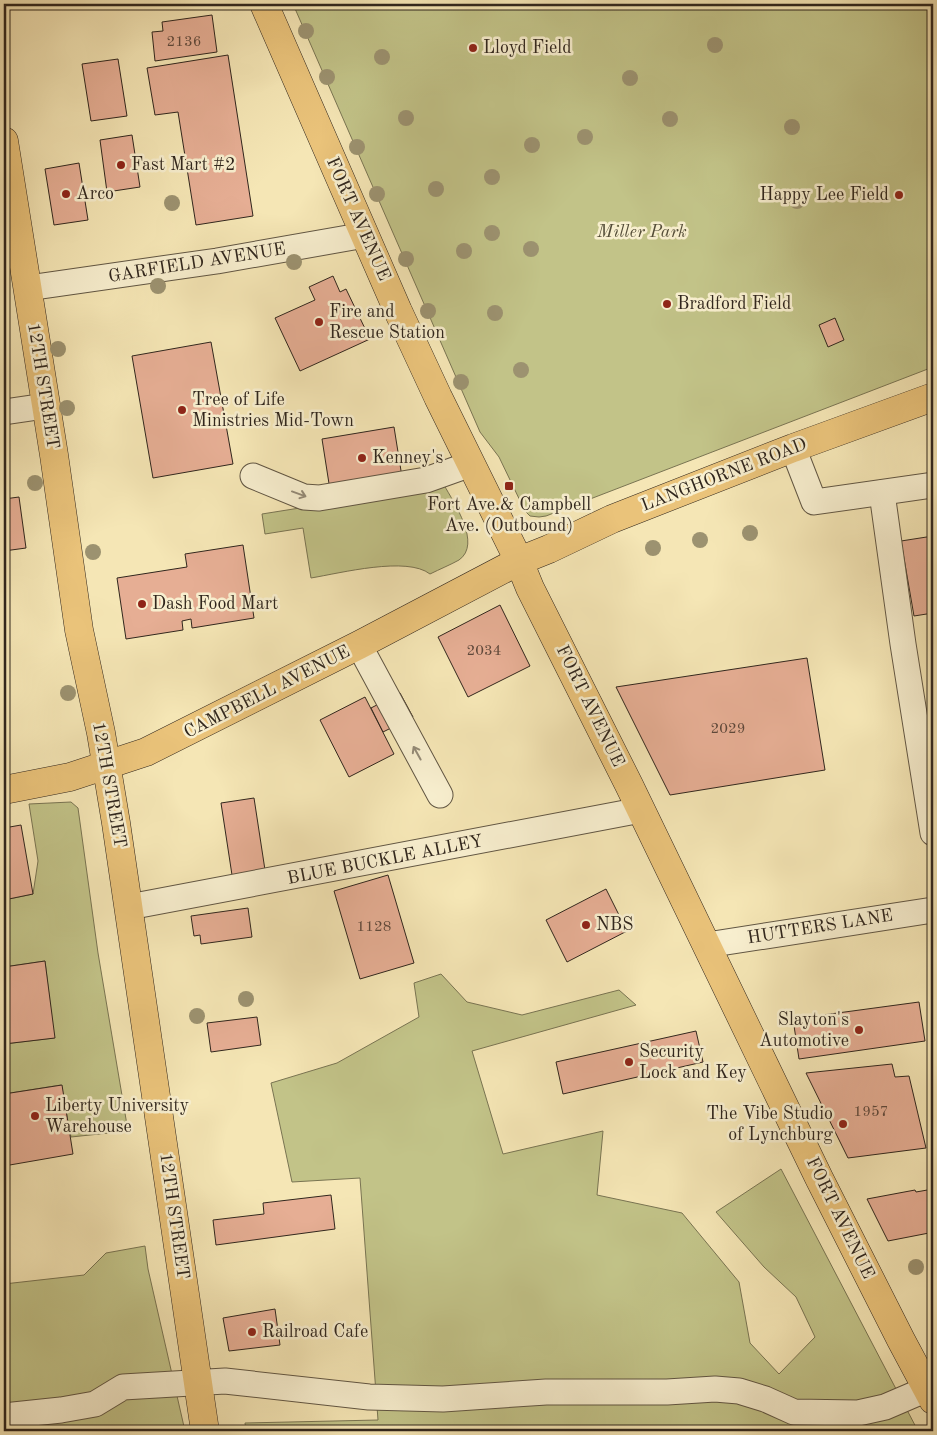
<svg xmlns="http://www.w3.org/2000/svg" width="937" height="1435" viewBox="0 0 937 1435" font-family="'Old Standard TT',serif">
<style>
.green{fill:#c2c388;stroke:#797452}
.building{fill:#e6ae94;stroke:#30261d}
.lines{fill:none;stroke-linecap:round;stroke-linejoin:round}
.minor-casing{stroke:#615643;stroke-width:27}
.major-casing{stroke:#30261d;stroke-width:29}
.minor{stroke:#f8efcf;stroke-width:25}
.major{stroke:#eac37a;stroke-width:28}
.tree{fill:#9c9270}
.oneway{stroke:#948a76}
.poi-dot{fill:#8f2418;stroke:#f8efcf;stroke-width:2}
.labels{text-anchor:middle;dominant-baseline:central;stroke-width:5;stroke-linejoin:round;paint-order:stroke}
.number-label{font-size:15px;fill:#5e483b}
.poi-label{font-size:18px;fill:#30261d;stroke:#f8efcf;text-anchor:start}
.street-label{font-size:18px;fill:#30261d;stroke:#f8efcf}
.park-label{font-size:18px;font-style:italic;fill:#544d38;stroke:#f8efcf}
</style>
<rect width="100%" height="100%" fill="#f5e6b5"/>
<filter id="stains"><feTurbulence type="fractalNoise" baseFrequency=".004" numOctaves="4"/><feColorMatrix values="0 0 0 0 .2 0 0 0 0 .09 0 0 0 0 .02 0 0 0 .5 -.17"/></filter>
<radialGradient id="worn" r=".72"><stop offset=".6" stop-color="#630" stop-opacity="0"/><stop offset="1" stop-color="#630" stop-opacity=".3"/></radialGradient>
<!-- green -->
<g class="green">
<path d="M293,4H933V367L546,516L539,517L530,516L525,511L499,457L480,432Z"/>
<path d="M444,485C454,503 482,544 459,560C450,565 440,569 430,574C407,556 341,573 311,578L303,528L265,534L262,514Z"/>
<path d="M71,802L78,808L98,953L128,1131L71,1137L61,1085L4,1094V1044L54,1038L45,961L4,967V900L33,894L38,861L29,804Z"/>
<path d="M441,974L467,1002L522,1015L619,990L636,1005L472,1051L503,1154L603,1131L597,1195L682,1213L739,1282L750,1343L779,1374L815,1337L796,1297L764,1267L716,1212L781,1169L918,1431H246L245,1423L378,1420L360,1178L292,1182L271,1083L337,1063L419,1017L414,983Z"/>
<path d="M145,1246L148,1269L185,1431H4V1284L84,1275L106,1253Z"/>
</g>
<!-- building -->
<g class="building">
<path d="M212,15L217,52L155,61L152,32L163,31L162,22Z"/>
<path d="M228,55L253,216L196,225L178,112L155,115L147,68Z"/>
<path d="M118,59L127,116L91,121L82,64Z"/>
<path d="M132,135L140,187L107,192L100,140Z"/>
<path d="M79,163L88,220L54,225L45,169Z"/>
<path d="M333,276L340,292L346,289L370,339L300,371L275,318L315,300L309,287Z"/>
<path d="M835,318L844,340L828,347L819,325Z"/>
<path d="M211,342L233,464L153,478L132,356Z"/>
<path d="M394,427L402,477L330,490L322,439Z"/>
<path d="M19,497L26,548L4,551V499Z"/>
<path d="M933,536V613L914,616L901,541Z"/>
<path d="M243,545L254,618L192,628L191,619L182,621L183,630L126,639L117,578L187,567L185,554Z"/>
<path d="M500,605L530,666L468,697L438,637Z"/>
<path d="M807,658L825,770L670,795L616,687Z"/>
<path d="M400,693L413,717L383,732L371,708Z"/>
<path d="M365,697L394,754L349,777L320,720Z"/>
<path d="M254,798L265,870L232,875L221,803Z"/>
<path d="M21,825L33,894L4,900V828Z"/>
<path d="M388,875L414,963L360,979L334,891Z"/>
<path d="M606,889L627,931L567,962L546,920Z"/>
<path d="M248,908L252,937L201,944L200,935L194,936L191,916Z"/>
<path d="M45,961L55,1038L4,1044V967Z"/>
<path d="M919,1002L925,1041L799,1059L793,1019Z"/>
<path d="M257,1017L261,1045L211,1052L207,1023Z"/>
<path d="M696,1031L703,1062L563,1094L556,1062Z"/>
<path d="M892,1064L895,1077L909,1076L926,1148L848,1158L806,1073Z"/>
<path d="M62,1085L73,1154L4,1166V1094Z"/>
<path d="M933,1189V1238H930L929,1233L888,1241L867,1199L915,1190L916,1192Z"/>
<path d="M331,1195L335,1229L216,1245L213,1220L264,1214L263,1203Z"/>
<path d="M275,1309L280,1345L229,1351L223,1318Z"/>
</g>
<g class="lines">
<defs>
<g id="minor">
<path d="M28,288L217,261L365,235"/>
<path d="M4,412L45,406"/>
<path d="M793,448L814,502L933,485"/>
<path d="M253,476L304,497L319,498L426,480L471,464"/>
<path d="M882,493L903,644L933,833"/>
<path d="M359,645L440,795"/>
<path d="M129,907L641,810"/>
<path d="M707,945L933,910"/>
<path d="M4,1416L61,1410L95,1404L123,1387L225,1381L369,1397L443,1399L546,1392H667L715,1389L739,1391L765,1399L794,1412L858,1413L885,1407L927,1389"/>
</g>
<g id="major">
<path d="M264,4L398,311L438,397L519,561L530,588L629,785L819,1178L901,1340L933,1400"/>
<path d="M4,141L54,455L79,630L101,733L116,823L205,1431"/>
<path d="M4,790L70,777L146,752L359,645L519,561L549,549L612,519L793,448L933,397"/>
</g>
</defs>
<!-- minor casing -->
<use href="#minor" class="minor-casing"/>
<!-- major casing -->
<use href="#major" class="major-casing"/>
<!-- minor -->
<use href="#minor" class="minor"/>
<!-- major -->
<use href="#major" class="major"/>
</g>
<!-- trees -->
<g class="tree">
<circle cx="306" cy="31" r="8"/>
<circle cx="715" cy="45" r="8"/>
<circle cx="382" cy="57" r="8"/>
<circle cx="327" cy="77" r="8"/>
<circle cx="630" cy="78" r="8"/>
<circle cx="406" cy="118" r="8"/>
<circle cx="670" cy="119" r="8"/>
<circle cx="792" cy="127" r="8"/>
<circle cx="585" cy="137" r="8"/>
<circle cx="532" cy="145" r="8"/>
<circle cx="357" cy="147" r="8"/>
<circle cx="492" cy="177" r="8"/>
<circle cx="436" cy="189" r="8"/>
<circle cx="377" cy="194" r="8"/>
<circle cx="797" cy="201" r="8"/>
<circle cx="172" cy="203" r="8"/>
<circle cx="492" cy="233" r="8"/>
<circle cx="531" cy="249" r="8"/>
<circle cx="464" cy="251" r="8"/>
<circle cx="406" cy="259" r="8"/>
<circle cx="294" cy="262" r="8"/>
<circle cx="158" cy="286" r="8"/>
<circle cx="428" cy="311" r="8"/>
<circle cx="495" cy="313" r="8"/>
<circle cx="58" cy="349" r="8"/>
<circle cx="521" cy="370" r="8"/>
<circle cx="461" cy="382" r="8"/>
<circle cx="67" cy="408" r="8"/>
<circle cx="35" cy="483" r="8"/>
<circle cx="750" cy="533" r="8"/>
<circle cx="700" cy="540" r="8"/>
<circle cx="653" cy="548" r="8"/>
<circle cx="93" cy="552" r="8"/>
<circle cx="68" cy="693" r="8"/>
<circle cx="246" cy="999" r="8"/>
<circle cx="197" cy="1016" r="8"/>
<circle cx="916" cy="1267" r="8"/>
</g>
<!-- one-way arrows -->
<defs><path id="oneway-shaft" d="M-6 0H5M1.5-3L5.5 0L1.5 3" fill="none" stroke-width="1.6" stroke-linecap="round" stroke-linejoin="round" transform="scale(1.25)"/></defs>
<g class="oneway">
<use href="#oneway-shaft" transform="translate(299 494) rotate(20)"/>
<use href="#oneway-shaft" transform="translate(417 753) rotate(-119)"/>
</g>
<!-- markers -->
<g class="poi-dot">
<circle cx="473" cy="48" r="5"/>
<circle cx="121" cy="165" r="5"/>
<circle cx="66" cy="194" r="5"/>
<circle cx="899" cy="195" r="5"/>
<circle cx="667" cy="304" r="5"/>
<circle cx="319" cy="322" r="5"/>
<circle cx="182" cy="410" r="5"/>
<circle cx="362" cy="458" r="5"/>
<rect x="504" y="481" width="10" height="10" rx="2.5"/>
<circle cx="142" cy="604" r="5"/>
<circle cx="586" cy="925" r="5"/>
<circle cx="859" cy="1030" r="5"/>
<circle cx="629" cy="1062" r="5"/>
<circle cx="35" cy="1116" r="5"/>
<circle cx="843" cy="1124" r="5"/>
<circle cx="252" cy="1332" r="5"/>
</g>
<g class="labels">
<!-- number labels -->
<g class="number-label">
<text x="184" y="42">2136</text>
<text x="484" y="651">2034</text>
<text x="728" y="729">2029</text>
<text x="374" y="927">1128</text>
<text x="871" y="1112">1957</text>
</g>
<!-- poi labels -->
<g class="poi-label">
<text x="483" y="48">Lloyd Field</text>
<text x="131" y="165">Fast Mart #2</text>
<text x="76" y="194">Arco</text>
<text x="889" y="195" text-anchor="end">Happy Lee Field</text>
<text x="677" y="304">Bradford Field</text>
<text x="329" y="312">Fire and<tspan x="329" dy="21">Rescue Station</tspan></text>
<text x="192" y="400">Tree of Life<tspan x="192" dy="21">Ministries Mid-Town</tspan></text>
<text x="372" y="458">Kenney's</text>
<text x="509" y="505" text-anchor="middle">Fort Ave.&amp; Campbell<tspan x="509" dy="21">Ave. (Outbound)</tspan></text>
<text x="152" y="604">Dash Food Mart</text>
<text x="596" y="925">NBS</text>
<text x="849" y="1020" text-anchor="end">Slayton's<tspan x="849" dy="21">Automotive</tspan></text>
<text x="639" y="1052">Security<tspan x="639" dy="21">Lock and Key</tspan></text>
<text x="45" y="1106">Liberty University<tspan x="45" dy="21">Warehouse</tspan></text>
<text x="833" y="1114" text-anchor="end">The Vibe Studio<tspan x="833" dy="21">of Lynchburg</tspan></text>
<text x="262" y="1332">Railroad Cafe</text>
</g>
<!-- street labels -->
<g class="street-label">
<text transform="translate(358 219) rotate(66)">FORT AVENUE</text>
<text transform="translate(197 263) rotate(-9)">GARFIELD AVENUE</text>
<text transform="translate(43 386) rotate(81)">12TH STREET</text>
<text transform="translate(724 475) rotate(-21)">LANGHORNE ROAD</text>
<text transform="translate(267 692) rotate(-27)">CAMPBELL AVENUE</text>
<text transform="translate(590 706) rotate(64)">FORT AVENUE</text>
<text transform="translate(109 785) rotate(80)">12TH STREET</text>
<text transform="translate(385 860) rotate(-11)">BLUE BUCKLE ALLEY</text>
<text transform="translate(820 927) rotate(-9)">HUTTERS LANE</text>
<text transform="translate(174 1216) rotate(82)">12TH STREET</text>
<text transform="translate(840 1218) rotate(64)">FORT AVENUE</text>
</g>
<!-- park labels -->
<g class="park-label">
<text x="642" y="232">Miller Park</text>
</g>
</g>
<!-- margin -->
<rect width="937" height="1435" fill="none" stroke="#f5e6b5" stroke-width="20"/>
<rect x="5" y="5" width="927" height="1425" fill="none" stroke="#30261d" stroke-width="2.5"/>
<rect x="10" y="10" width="917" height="1415" fill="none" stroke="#30261d"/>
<rect width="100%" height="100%" filter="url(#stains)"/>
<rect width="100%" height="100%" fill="url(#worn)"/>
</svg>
